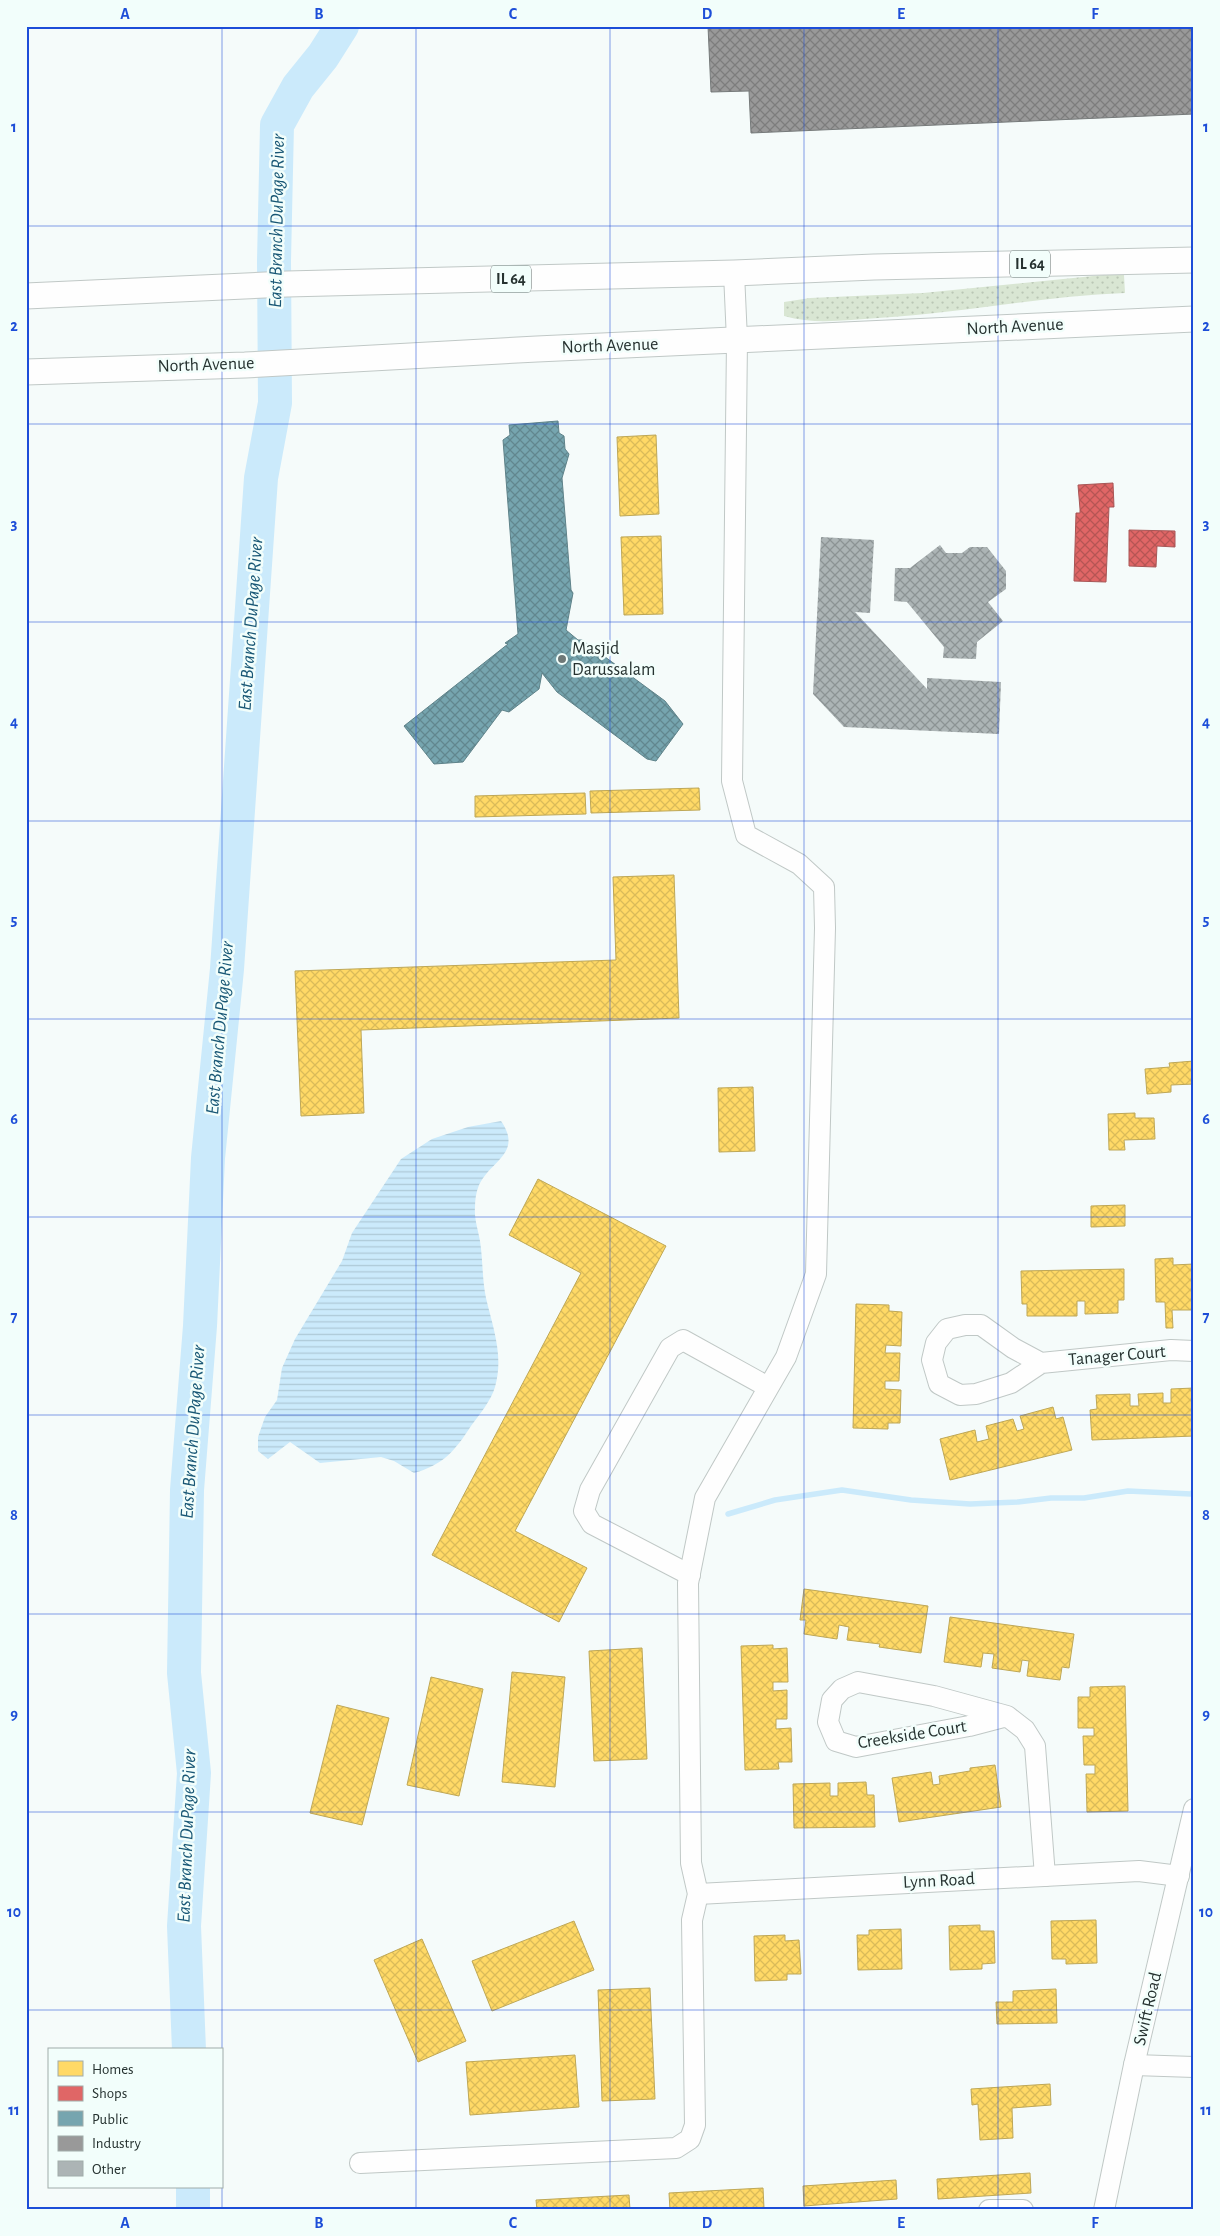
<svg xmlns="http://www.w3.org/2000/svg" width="1220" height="2236" viewBox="0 0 1220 2236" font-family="'Alegreya Sans',sans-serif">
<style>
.grass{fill:url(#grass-dots)}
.water{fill:url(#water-rules)}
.homes{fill:url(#homes-cross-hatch);stroke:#bea756}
.shops{fill:url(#shops-cross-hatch);stroke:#a85656}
.public{fill:url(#public-cross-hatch);stroke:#5e8289}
.industry{fill:url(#industry-cross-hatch);stroke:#767a7a}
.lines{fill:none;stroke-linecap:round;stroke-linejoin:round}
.stream{stroke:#cbeafb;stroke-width:5.5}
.river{stroke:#cbeafb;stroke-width:34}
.building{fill:url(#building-cross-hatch)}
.minor-casing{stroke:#c0c8c6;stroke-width:22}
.major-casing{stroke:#c0c8c6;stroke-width:27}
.minor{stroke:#fefefe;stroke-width:20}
.major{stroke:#fefefe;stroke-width:25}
.grid{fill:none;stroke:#1d4ed8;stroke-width:1;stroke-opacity:0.55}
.poi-dot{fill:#6e7877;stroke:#f2fefb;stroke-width:2}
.labels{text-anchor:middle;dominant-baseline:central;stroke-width:5;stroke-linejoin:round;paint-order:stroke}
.shield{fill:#f2fefb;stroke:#636f6d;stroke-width:1}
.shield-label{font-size:16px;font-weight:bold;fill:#263230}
.street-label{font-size:18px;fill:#263230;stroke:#f2fefb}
.poi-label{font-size:18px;fill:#263230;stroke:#f2fefb;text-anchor:start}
.water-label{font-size:19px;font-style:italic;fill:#185775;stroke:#f2fefb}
.neatline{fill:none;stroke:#1d4ed8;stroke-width:2}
.grid-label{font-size:16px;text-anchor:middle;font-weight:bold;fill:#1d4ed8}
</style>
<defs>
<pattern id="grass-dots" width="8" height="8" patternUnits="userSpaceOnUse" patternTransform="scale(1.25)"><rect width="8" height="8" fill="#d9e6d3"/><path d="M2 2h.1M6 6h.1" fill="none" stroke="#bac6b5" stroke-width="1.8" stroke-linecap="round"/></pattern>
<pattern id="water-rules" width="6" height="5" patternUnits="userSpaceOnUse" patternTransform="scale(1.25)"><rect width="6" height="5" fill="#cbeafb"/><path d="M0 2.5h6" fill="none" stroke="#aec9d7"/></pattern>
<pattern id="homes-cross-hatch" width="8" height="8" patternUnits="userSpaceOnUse" patternTransform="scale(1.25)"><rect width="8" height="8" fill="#ffd966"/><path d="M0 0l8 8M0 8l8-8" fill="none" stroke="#dabb59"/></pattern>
<pattern id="shops-cross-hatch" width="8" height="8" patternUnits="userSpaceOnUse" patternTransform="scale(1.25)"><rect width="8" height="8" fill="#e06666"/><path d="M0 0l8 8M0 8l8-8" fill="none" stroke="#b55554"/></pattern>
<pattern id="public-cross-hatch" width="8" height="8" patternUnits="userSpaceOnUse" patternTransform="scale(1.25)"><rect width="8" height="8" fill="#76a5af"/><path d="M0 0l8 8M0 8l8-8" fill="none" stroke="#61878f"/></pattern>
<pattern id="industry-cross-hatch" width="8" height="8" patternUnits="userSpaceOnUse" patternTransform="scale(1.25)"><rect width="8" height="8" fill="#999"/><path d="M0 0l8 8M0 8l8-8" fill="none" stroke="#7d7d7d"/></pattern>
<pattern id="building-cross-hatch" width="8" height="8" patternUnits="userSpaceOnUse" patternTransform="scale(1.25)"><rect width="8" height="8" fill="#acb4b5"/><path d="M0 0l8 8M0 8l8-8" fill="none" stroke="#8c9394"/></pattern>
</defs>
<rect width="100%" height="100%" fill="#f5fbfa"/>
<!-- grass -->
<path class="grass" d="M1103,275H1124L1125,293C1042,296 961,313 878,318C846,320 815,325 784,316V302L810,298L923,293Z"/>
<!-- water -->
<path class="water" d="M501,1121C523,1153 491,1160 479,1185C476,1192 475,1200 475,1207C474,1219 478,1229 480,1241C483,1260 482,1279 486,1298C493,1328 504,1356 495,1387C491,1401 479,1415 471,1426C455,1451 443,1465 414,1473L394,1461L381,1457L320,1463L290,1442L268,1459L258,1451V1437L265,1417L277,1400L282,1368L295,1339L342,1261L352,1233L401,1159L432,1139L468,1127Z"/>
<!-- homes -->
<g class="homes">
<path d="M656,435L659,514L620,516L617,437Z"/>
<path d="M661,536L663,614L624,615L621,537Z"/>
<path d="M699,788L700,810L591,813L590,791Z"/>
<path d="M585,793L586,814L475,817V796Z"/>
<path d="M674,875L679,1018L361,1030L364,1113L301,1116L295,971L616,960L613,877Z"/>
<path d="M1194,1061V1084L1171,1085V1092L1147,1094L1145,1069L1170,1067L1169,1063Z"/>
<path d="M753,1087L755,1151L719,1152L718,1088Z"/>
<path d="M1135,1113V1118H1154L1155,1139L1124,1140L1125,1150H1109L1108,1114Z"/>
<path d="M538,1179L666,1246L515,1531L587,1568L559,1622L432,1555L581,1273L509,1235Z"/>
<path d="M1125,1205V1226L1091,1227V1206Z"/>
<path d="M1173,1258V1265L1194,1264V1310H1172L1173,1328H1166L1165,1302H1156L1155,1259Z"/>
<path d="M1124,1269V1300H1118V1313L1085,1314V1301H1077V1316H1027V1304H1022L1021,1271Z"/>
<path d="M856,1304L889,1305V1311L902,1312L901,1346L886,1345L885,1353H900L899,1381H885V1389L901,1390L900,1423H888V1429L853,1428Z"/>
<path d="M1194,1388V1436L1092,1440L1090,1410L1097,1409L1096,1395L1130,1394V1406H1139L1138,1394L1163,1393V1403H1171V1389Z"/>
<path d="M1053,1407L1056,1419L1063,1417L1072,1450L950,1480L940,1439L975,1430L977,1442L989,1439L986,1426L1013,1419L1017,1431L1024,1429L1020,1416Z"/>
<path d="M804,1589L928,1606L921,1653L879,1647L880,1644L847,1640L849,1627L839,1625L837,1639L804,1634L806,1620H800Z"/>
<path d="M950,1617L1074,1634L1069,1668L1062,1667L1060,1680L1027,1676L1029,1661L1022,1660L1020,1672L992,1668L994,1654L983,1653L981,1667L944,1662Z"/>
<path d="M773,1645V1649L787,1648L788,1682H773V1691L787,1690V1719H776V1729L791,1728L792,1762H778L779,1769L745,1770L741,1646Z"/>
<path d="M642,1648L647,1759L594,1761L589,1651Z"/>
<path d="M512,1672L565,1677L555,1787L502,1782Z"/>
<path d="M431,1677L483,1689L459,1796L407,1785Z"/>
<path d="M1125,1686L1128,1811L1087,1812L1086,1774H1095V1765H1084L1083,1736H1094V1728H1078V1697H1090V1687Z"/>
<path d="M337,1705L389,1718L362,1825L310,1813Z"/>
<path d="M995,1765L1001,1807L899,1822L892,1778L931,1772L933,1785L940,1784L939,1776L970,1771V1768Z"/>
<path d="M866,1782L867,1795H874L875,1827L794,1828L793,1784L830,1783V1796H838V1783Z"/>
<path d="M1096,1920L1097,1963L1066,1964V1959H1052L1051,1921Z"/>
<path d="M574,1921L594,1970L492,2011L472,1961Z"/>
<path d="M980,1925V1931H994L995,1963L982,1964V1969L950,1970L949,1926Z"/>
<path d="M901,1929L902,1969L858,1970L857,1935H869V1930Z"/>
<path d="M785,1935V1941L799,1940L801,1974H787V1980L755,1981L754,1936Z"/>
<path d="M422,1939L466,2041L418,2062L374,1960Z"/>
<path d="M650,1988L655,2099L602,2101L598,1990Z"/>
<path d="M1056,1989L1057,2023L997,2024L996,2002H1013V1991Z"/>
<path d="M575,2055L579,2107L470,2115L466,2062Z"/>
<path d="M1050,2084L1051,2105L1012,2108L1013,2138L980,2140L978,2104L972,2105L971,2089Z"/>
<path d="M1030,2173L1031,2193L938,2199L937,2179Z"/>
<path d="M896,2180L897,2199L804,2206L803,2186Z"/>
<path d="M763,2188L764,2208L670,2210L669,2193Z"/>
<path d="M629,2195L630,2210H537L536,2200Z"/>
</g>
<!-- shops -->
<g class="shops">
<path d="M1113,483L1114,507H1109L1106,582L1074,581L1076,513H1080V509L1078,485Z"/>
<path d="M1129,530L1175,531V547L1157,546L1156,567L1129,566Z"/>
</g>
<!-- public -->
<path class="public" d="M558,421L559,433L564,436L565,449L569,454L562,478L571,590L573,593L566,630L578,640H582L665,701L683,724L656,761L647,759L557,692L542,673L539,689L509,712L502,710L463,762L434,764L404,726L508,644L505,643L518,634L503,440L510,435L509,425Z"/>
<!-- industry -->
<path class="industry" d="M708,26H1194V114L751,133L749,91L711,92Z"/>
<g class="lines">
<!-- stream -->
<path class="stream" d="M728,1514L775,1500L842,1490L911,1500L970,1504L1018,1502L1051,1498H1084L1128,1491L1191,1494L1194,1491"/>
<!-- river -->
<g class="river">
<path d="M189,2050L184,1926L194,1773L184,1673L187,1490L200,1326L208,1158L227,969L261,478L275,403L274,261L277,125L298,87L323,56L342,26"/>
<path d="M193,2187V2210"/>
</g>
</g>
<!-- building -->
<g class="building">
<path d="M821,537L874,540L870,613L855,612L927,689V678L1001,682L999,734L844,727L813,694Z"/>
<path d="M940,545L946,553H962L970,547H987L1006,571V589L988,602L1003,621L977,642L976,659L943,658L944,647L907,602L894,601L895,568H910Z"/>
</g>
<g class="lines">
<defs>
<g id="minor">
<path d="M1041,1363L1013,1348L981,1325H965L947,1329L936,1343L932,1360L939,1384L960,1395L976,1394L1011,1383L1041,1363L1171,1350L1194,1351"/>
<path d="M690,1575L592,1524L584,1511L590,1490L670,1348L683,1340L768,1387"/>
<path d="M1007,1716L969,1726L856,1747L836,1741L828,1722L832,1700L842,1689L858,1682L934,1696L1007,1716L1025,1730L1035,1746L1045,1876"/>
<path d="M698,1894L1139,1871L1179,1876"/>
<path d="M1134,2065L1194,2067"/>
<path d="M360,2163L676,2148L690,2139L695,2125L692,1920L698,1894L691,1863L688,1583L705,1498L786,1357L816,1274L825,928L824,887L799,864L746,835L732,781L737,340L734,273"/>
<path d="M989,2210H1023"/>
<path d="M1104,2210L1134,2065L1194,1809"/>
</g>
<g id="major">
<path d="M26,296L287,284L734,273L874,267L1194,260"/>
<path d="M26,372L245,365L537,349L1194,319"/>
</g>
</defs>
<!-- minor casing -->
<use href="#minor" class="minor-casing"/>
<!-- major casing -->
<use href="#major" class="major-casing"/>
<!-- minor -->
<use href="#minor" class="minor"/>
<!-- major -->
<use href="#major" class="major"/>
</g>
<!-- grid -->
<path class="grid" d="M222,26V2210M416,26V2210M610,26V2210M804,26V2210M998,26V2210M26,226H1194M26,424H1194M26,622H1194M26,821H1194M26,1019H1194M26,1217H1194M26,1415H1194M26,1614H1194M26,1812H1194M26,2010H1194"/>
<!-- markers -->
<circle class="poi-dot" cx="562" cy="659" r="5"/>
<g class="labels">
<!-- shield labels -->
<g class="shield">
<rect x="1010" y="250.5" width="40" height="27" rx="4"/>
<rect x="491" y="265.5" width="40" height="27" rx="4"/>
</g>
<g class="shield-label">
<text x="1030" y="264">IL 64</text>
<text x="511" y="279">IL 64</text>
</g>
<!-- street labels -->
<g class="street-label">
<text transform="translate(1015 327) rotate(-3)">North Avenue</text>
<text transform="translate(610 346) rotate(-2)">North Avenue</text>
<text transform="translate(206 365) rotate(-2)">North Avenue</text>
<text transform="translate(1117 1356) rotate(-5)">Tanager Court</text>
<text transform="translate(912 1735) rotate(-9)">Creekside Court</text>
<text transform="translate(939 1881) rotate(-3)">Lynn Road</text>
<text transform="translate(1148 2009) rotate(-77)">Swift Road</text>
</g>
<!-- poi labels -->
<g class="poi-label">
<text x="572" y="649">Masjid<tspan x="572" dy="21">Darussalam</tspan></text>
</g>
<!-- water labels -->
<g class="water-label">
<text transform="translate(277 221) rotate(-89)">East Branch DuPage River</text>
<text transform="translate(251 624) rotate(-86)">East Branch DuPage River</text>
<text transform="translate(220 1028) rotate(-85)">East Branch DuPage River</text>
<text transform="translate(193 1432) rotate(-86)">East Branch DuPage River</text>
<text transform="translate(187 1836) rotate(-88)">East Branch DuPage River</text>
</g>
</g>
<!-- border -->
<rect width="1220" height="2236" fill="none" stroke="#f2fefb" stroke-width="55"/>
<!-- legend -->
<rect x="48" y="2048" width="175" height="140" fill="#f2fefb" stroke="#a0acaa"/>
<rect x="58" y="2061" width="25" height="15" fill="#ffd966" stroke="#a0acaa"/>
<text x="92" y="2074" font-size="15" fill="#263230">Homes</text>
<rect x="58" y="2086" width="25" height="15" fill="#e06666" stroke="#a0acaa"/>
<text x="92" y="2098" font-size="15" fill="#263230">Shops</text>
<rect x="58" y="2111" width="25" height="15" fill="#76a5af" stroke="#a0acaa"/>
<text x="92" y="2124" font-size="15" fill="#263230">Public</text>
<rect x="58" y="2136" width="25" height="15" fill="#999999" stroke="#a0acaa"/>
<text x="92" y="2148" font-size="15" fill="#263230">Industry</text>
<rect x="58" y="2161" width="25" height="15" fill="#acb4b5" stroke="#a0acaa"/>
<text x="92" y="2174" font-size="15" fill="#263230">Other</text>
<rect x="28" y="28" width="1164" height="2180" class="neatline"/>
<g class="grid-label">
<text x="125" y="19">A</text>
<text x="319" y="19">B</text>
<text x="513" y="19">C</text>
<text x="707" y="19">D</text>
<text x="901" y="19">E</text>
<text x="1095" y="19">F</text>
<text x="14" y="132">1</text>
<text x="1206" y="132">1</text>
<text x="14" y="331">2</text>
<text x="1206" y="331">2</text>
<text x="14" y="529">3</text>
<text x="1206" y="529">3</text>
<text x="14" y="727">4</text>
<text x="1206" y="727">4</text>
<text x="14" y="925">5</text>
<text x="1206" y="925">5</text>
<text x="14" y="1124">6</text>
<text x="1206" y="1124">6</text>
<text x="14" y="1322">7</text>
<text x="1206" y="1322">7</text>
<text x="14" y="1520">8</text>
<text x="1206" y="1520">8</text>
<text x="14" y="1719">9</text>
<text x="1206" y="1719">9</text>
<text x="14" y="1917">10</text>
<text x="1206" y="1917">10</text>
<text x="14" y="2115">11</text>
<text x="1206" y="2115">11</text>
<text x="125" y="2228">A</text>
<text x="319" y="2228">B</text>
<text x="513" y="2228">C</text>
<text x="707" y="2228">D</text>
<text x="901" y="2228">E</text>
<text x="1095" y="2228">F</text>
</g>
</svg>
